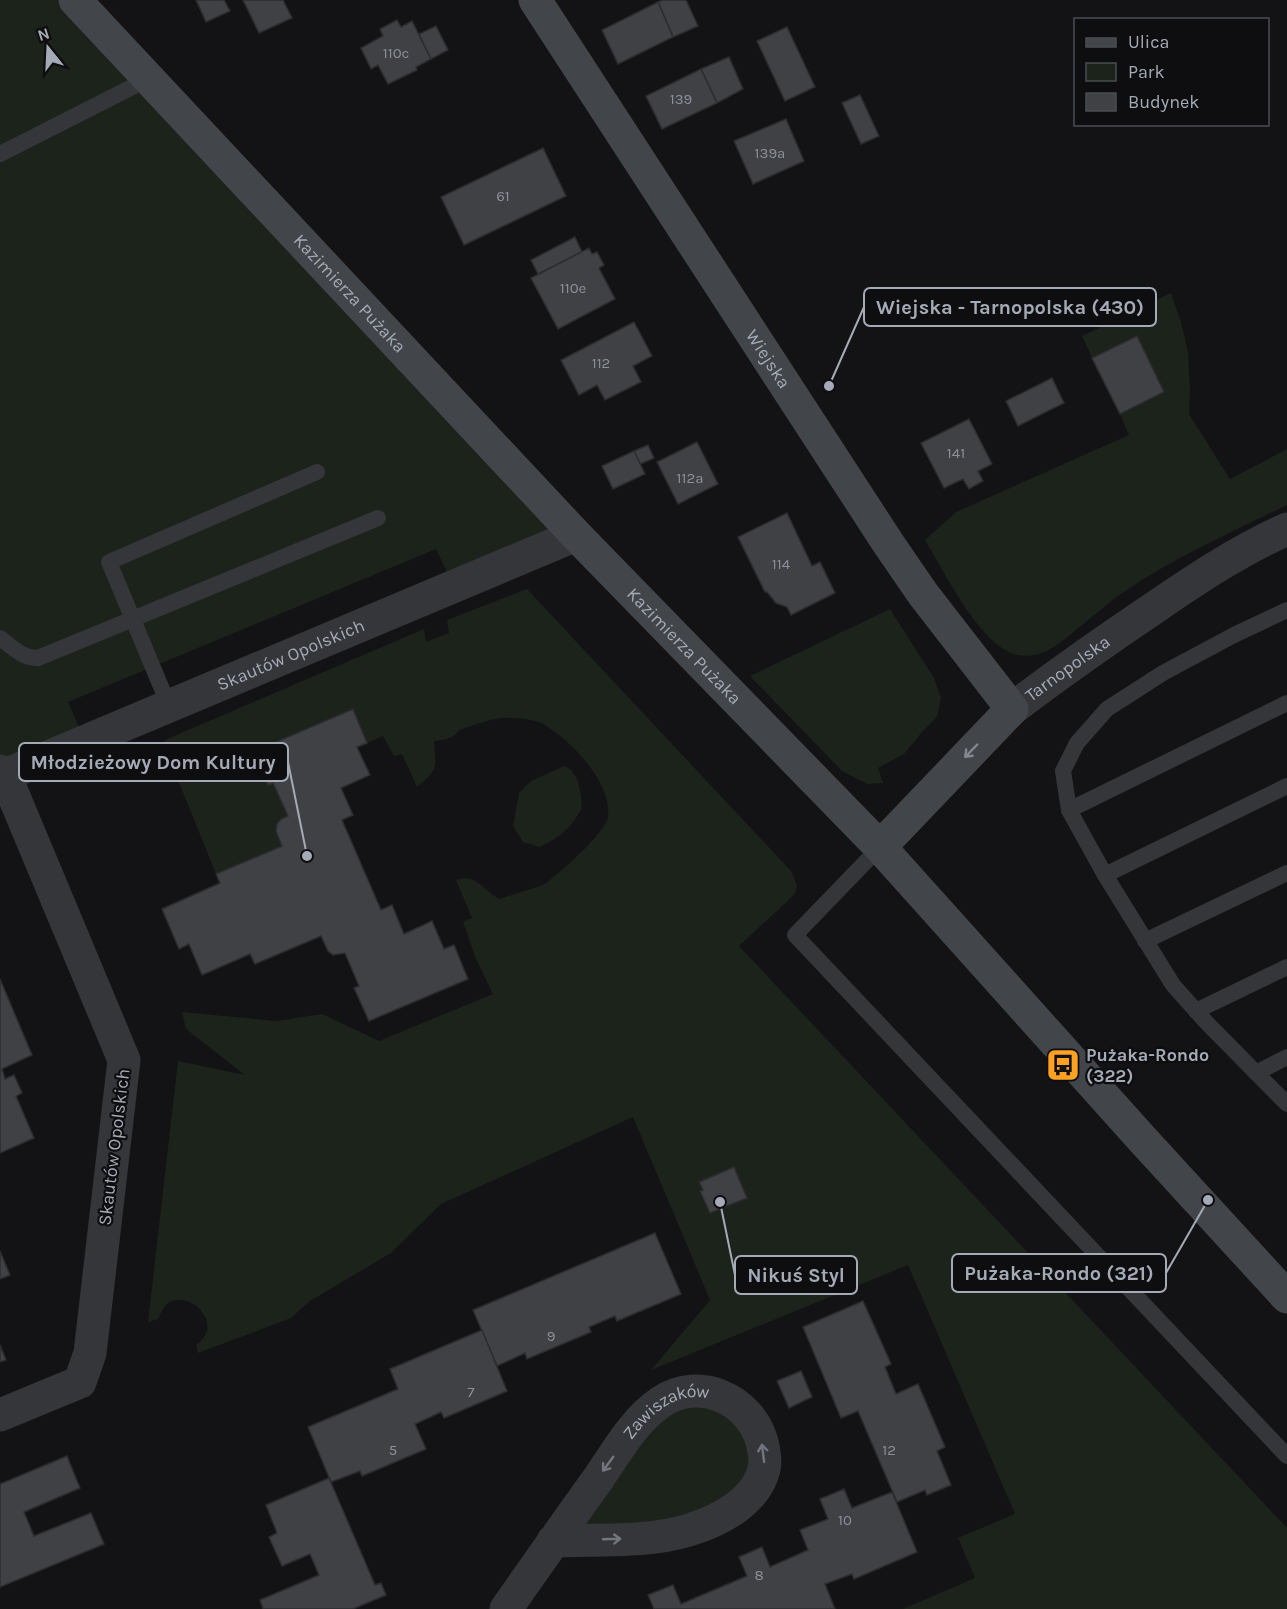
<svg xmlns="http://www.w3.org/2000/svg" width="1287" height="1609" viewBox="0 0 1287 1609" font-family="Karla,sans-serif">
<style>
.green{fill:#1b231b}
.building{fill:#3f4145;stroke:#2d2d31;stroke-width:1.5}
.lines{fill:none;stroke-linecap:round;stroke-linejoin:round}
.lane{stroke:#34363a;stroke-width:16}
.street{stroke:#34363a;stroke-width:33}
.secondary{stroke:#42454a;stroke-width:33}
.oneway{stroke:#828790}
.oneway2{stroke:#72767e}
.labels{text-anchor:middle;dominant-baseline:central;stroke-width:4.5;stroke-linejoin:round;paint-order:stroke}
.number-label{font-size:15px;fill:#8b909a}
.street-label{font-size:18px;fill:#a4abb6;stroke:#0e0e10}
.poi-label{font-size:18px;font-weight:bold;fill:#a4abb6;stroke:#0e0e10;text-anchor:start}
.leader{fill:none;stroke:#a4abb6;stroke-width:2}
.callout-dot{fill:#a4abb6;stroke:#0e0e10;stroke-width:2}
.callout{fill:#0e0e10;stroke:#a4abb6;stroke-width:2}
.callout-label{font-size:20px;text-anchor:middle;font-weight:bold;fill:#a4abb6}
</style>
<rect width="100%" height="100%" fill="#131315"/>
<!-- green -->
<g class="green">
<path d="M0,0H75L576,535L454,587L436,549L68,702L85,741L0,771Z"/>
<path d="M1171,293L1181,322L1188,352L1190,388L1189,414L1230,479L1287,449V505C1232,532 1176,557 1125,591C1110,601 1096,614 1082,625C1063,640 1045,660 1018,655C981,648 944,571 925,540L956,512L1129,435L1120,414L1164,392L1137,336L1092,358L1082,336Z"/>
<path d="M527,589L791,871L797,885L795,894L739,946L1287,1528V1609H903L975,1578L958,1538L1015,1514L908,1265L651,1370L710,1300L633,1117L441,1204L391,1253L310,1301L291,1318L198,1353L196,1345C200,1342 204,1338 206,1334C215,1312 181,1288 165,1306C162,1310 160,1315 158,1319L148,1322L178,1061L245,1075L186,1029L182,1012L276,1021L322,1014L379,1041L493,994L476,959L463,922L472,918L456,880C476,873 483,890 499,899C508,896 540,887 546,883C559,874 606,832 608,817C612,783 571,740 543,724C535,720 521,718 512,718C495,716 475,725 459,730C454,739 443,740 434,741C436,768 439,769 417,787L402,754L394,756L383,736L367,743L353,710L254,752L268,785L273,783L288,816L282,846L216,874L163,743L167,739L424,629L426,642L449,633L447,620Z"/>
<path d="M890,609L934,678L941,698L937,717L923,731L904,754L878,768L883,783L867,784L842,771L750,676Z"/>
<path d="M564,766C580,771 581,794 582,808C570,829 562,836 540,847L523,842L513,826L519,793L531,781Z"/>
<path d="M693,1390L759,1434L739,1506L553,1541L602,1472Z"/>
</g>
<!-- building -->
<g class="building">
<path d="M196,0H224L230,11L206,22Z"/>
<path d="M243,0H283L292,18L259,33Z"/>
<path d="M663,0H686L698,26L673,37L658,2Z"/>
<path d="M658,2L673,37L618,64L602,30Z"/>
<path d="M397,20L401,27L412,21L431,59L416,67L417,70L388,84L378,65L371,69L361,48L383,36L380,29Z"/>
<path d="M436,26L448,50L431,59L419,34Z"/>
<path d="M787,27L815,87L785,101L757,41Z"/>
<path d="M729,57L743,89L717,103L701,69Z"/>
<path d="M701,69L717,103L662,129L646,96Z"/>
<path d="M860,95L879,136L861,144L842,103Z"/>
<path d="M786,119L804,161L753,184L734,141Z"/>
<path d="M543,148L566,196L464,245L441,197Z"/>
<path d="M575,237L582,252L538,274L531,260Z"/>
<path d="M589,248L592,254L597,252L604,265L599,268L615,299L558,329L531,278Z"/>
<path d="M634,322L652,356L633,366L641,382L605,400L597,385L579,395L561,360Z"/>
<path d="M1137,336L1164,392L1120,414L1092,358Z"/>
<path d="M1052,378L1064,403L1018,426L1006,401Z"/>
<path d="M969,419L992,464L978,471L983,481L969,489L963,479L944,488L921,443Z"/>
<path d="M697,442L718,484L678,504L657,462Z"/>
<path d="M648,445L654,458L640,464L634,451Z"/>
<path d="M634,451L645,474L613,489L602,466Z"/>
<path d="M787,513L812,566L820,562L835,593L791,615L787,607L776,603L767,592H765L738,537Z"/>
<path d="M353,709L367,743L357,747L370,775L341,788L353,815L342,820L381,910L392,905L404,934L432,921L444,949L454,945L468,979L369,1021L354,988L359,986L345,953L333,955L328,951L321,936L255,964L250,954L202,975L189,944L179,949L162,909L220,883L216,874L282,846L276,831L277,824L281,819L288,816L273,783L268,785L253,752Z"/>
<path d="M0,979L32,1055L2,1069L5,1079L14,1075L22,1093L16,1096L34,1138L0,1153Z"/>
<path d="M734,1167L747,1198L710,1213L700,1191L703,1190L699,1182Z"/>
<path d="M655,1233L681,1294L617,1321L615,1316L589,1327L591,1332L527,1359L525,1353L497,1366L473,1310Z"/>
<path d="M0,1251L10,1275L0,1279Z"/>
<path d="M863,1301L891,1364L885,1367L896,1394L918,1384L945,1447L937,1451L951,1485L927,1495L925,1490L897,1502L858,1411L841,1418L803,1327Z"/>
<path d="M482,1330L507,1391L444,1418L441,1412L415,1424L426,1449L362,1476L360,1471L331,1482L308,1427L398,1389L390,1369Z"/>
<path d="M0,1345L6,1360L0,1362Z"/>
<path d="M801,1371L812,1397L789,1408L777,1381Z"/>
<path d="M67,1456L80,1488L24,1512L34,1536L91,1513L104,1544L0,1587V1484Z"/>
<path d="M329,1478L375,1585L381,1583L386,1595L353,1609H263L260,1600L319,1575L310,1554L282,1566L269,1537L277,1533L266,1505Z"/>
<path d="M844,1489L852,1508L892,1492L917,1552L854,1579L852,1574L825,1584L835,1609H654L648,1595L673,1585L681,1604L747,1576L739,1557L762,1547L770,1567L808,1550L800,1530L828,1519L820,1499Z"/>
</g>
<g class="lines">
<!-- lane -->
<g class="lane">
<path d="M0,154L148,79"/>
<path d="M0,638C12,647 22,658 38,658L378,518"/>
<path d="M169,706L109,562L317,472"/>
<path d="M1287,786L1105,875L1173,985L1206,1022L1287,1104"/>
<path d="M1069,810L1063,771L1077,743L1107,709L1163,673L1234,635L1287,610"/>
<path d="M880,847L795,935L1287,1456"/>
<path d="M1105,875L1069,810L1287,703"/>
<path d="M1145,941L1287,873"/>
<path d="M1196,1011L1287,967"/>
<path d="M1256,1073L1287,1057"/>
</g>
<!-- street -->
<g class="street">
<path id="s1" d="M1012,709C1058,674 1105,641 1154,608C1196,579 1240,550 1287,529"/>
<path d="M0,771L5,775L124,1060L90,1353L80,1382L0,1415"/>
<path id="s2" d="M5,775L576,535"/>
<path id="s3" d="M506,1609C536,1566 567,1522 598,1479C616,1453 634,1420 661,1402C699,1376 750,1399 762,1442C764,1450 766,1461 764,1469C756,1502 719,1521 689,1530C647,1543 598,1539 553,1541"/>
</g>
<!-- secondary -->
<g class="secondary">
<path id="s4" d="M75,0L576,535L880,847L1143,1140L1287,1297"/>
<path id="s5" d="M535,0L888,543L923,594L1012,709L880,847"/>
</g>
</g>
<!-- one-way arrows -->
<defs><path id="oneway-shaft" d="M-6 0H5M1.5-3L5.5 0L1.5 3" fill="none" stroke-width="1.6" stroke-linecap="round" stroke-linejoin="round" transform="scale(1.5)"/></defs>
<use class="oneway" href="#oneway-shaft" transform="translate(971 751) rotate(134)"/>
<g class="oneway2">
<use href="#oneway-shaft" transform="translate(763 1453) rotate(-97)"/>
<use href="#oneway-shaft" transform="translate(608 1464) rotate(126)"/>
<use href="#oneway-shaft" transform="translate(612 1539) rotate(-2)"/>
</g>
<!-- icons -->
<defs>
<symbol id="bus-square" viewBox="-11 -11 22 22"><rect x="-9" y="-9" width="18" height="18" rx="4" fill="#fea022" stroke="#0e0e10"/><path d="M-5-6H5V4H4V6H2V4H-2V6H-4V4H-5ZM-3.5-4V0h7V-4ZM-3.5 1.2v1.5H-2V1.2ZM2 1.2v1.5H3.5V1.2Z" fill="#111"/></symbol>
</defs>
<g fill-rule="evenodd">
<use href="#bus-square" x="1044" y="1046" width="38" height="38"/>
</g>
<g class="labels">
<!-- number labels -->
<g class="number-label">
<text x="396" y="53">110c</text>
<text x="681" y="99">139</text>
<text x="770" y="153">139a</text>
<text x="503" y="196">61</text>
<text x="573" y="288">110e</text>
<text x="601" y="363">112</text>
<text x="956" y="453">141</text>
<text x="690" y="478">112a</text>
<text x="781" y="564">114</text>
<text x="551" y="1336">9</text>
<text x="471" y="1392">7</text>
<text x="393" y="1450">5</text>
<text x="889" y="1450">12</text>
<text x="845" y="1520">10</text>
<text x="759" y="1575">8</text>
</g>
<!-- street labels -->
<g class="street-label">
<text stroke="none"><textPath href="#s4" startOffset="402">Kazimierza Pużaka</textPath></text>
<text stroke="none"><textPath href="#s5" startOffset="428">Wiejska</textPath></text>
<text stroke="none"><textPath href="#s4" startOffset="888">Kazimierza Pużaka</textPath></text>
<text stroke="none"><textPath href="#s2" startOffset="310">Skautów Opolskich</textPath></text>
<text stroke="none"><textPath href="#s1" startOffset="69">Tarnopolska</textPath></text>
<text transform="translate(114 1147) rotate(-83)">Skautów Opolskich</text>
<text stroke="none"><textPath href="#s3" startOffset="260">Zawiszaków</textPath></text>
</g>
<!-- poi labels -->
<g class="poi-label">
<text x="1086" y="1055">Pużaka-Rondo<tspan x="1086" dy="21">(322)</tspan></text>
</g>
</g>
<!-- callouts -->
<path class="leader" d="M829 386L864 307M307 856L288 762M1208 1200L1166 1273M720 1202L735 1275"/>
<g class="callout-dot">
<circle cx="829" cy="386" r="6"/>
<circle cx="307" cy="856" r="6"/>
<circle cx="1208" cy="1200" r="6"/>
<circle cx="720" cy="1202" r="6"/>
</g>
<g class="callout">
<rect x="864" y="288" width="292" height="38" rx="6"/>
<rect x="19" y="743" width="269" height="38" rx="6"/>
<rect x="952" y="1254" width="214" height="38" rx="6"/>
<rect x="735" y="1256" width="122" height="38" rx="6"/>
</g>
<g class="callout-label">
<text x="1010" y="314">Wiejska - Tarnopolska (430)</text>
<text x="153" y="769">Młodzieżowy Dom Kultury</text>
<text x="1059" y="1280">Pużaka-Rondo (321)</text>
<text x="796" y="1282">Nikuś Styl</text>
</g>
<!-- legend -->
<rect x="1074" y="18" width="195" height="108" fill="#0e0e10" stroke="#4a4d52" stroke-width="1.5"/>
<rect x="1086" y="38" width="30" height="9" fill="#42454a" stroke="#4a4d52" stroke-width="1.5"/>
<text x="1128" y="48" font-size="18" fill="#a4abb6">Ulica</text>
<rect x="1086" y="63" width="30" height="18" fill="#1b231b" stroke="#4a4d52" stroke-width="1.5"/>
<text x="1128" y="78" font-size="18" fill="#a4abb6">Park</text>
<rect x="1086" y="93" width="30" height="18" fill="#3f4145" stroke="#4a4d52" stroke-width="1.5"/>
<text x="1128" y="108" font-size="18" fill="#a4abb6">Budynek</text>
<!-- north arrow -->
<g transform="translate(48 48) rotate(342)" stroke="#0e0e10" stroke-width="4.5" paint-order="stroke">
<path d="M0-4.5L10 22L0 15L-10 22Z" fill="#a4abb6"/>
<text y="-9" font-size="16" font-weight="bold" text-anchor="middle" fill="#a4abb6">N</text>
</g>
</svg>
